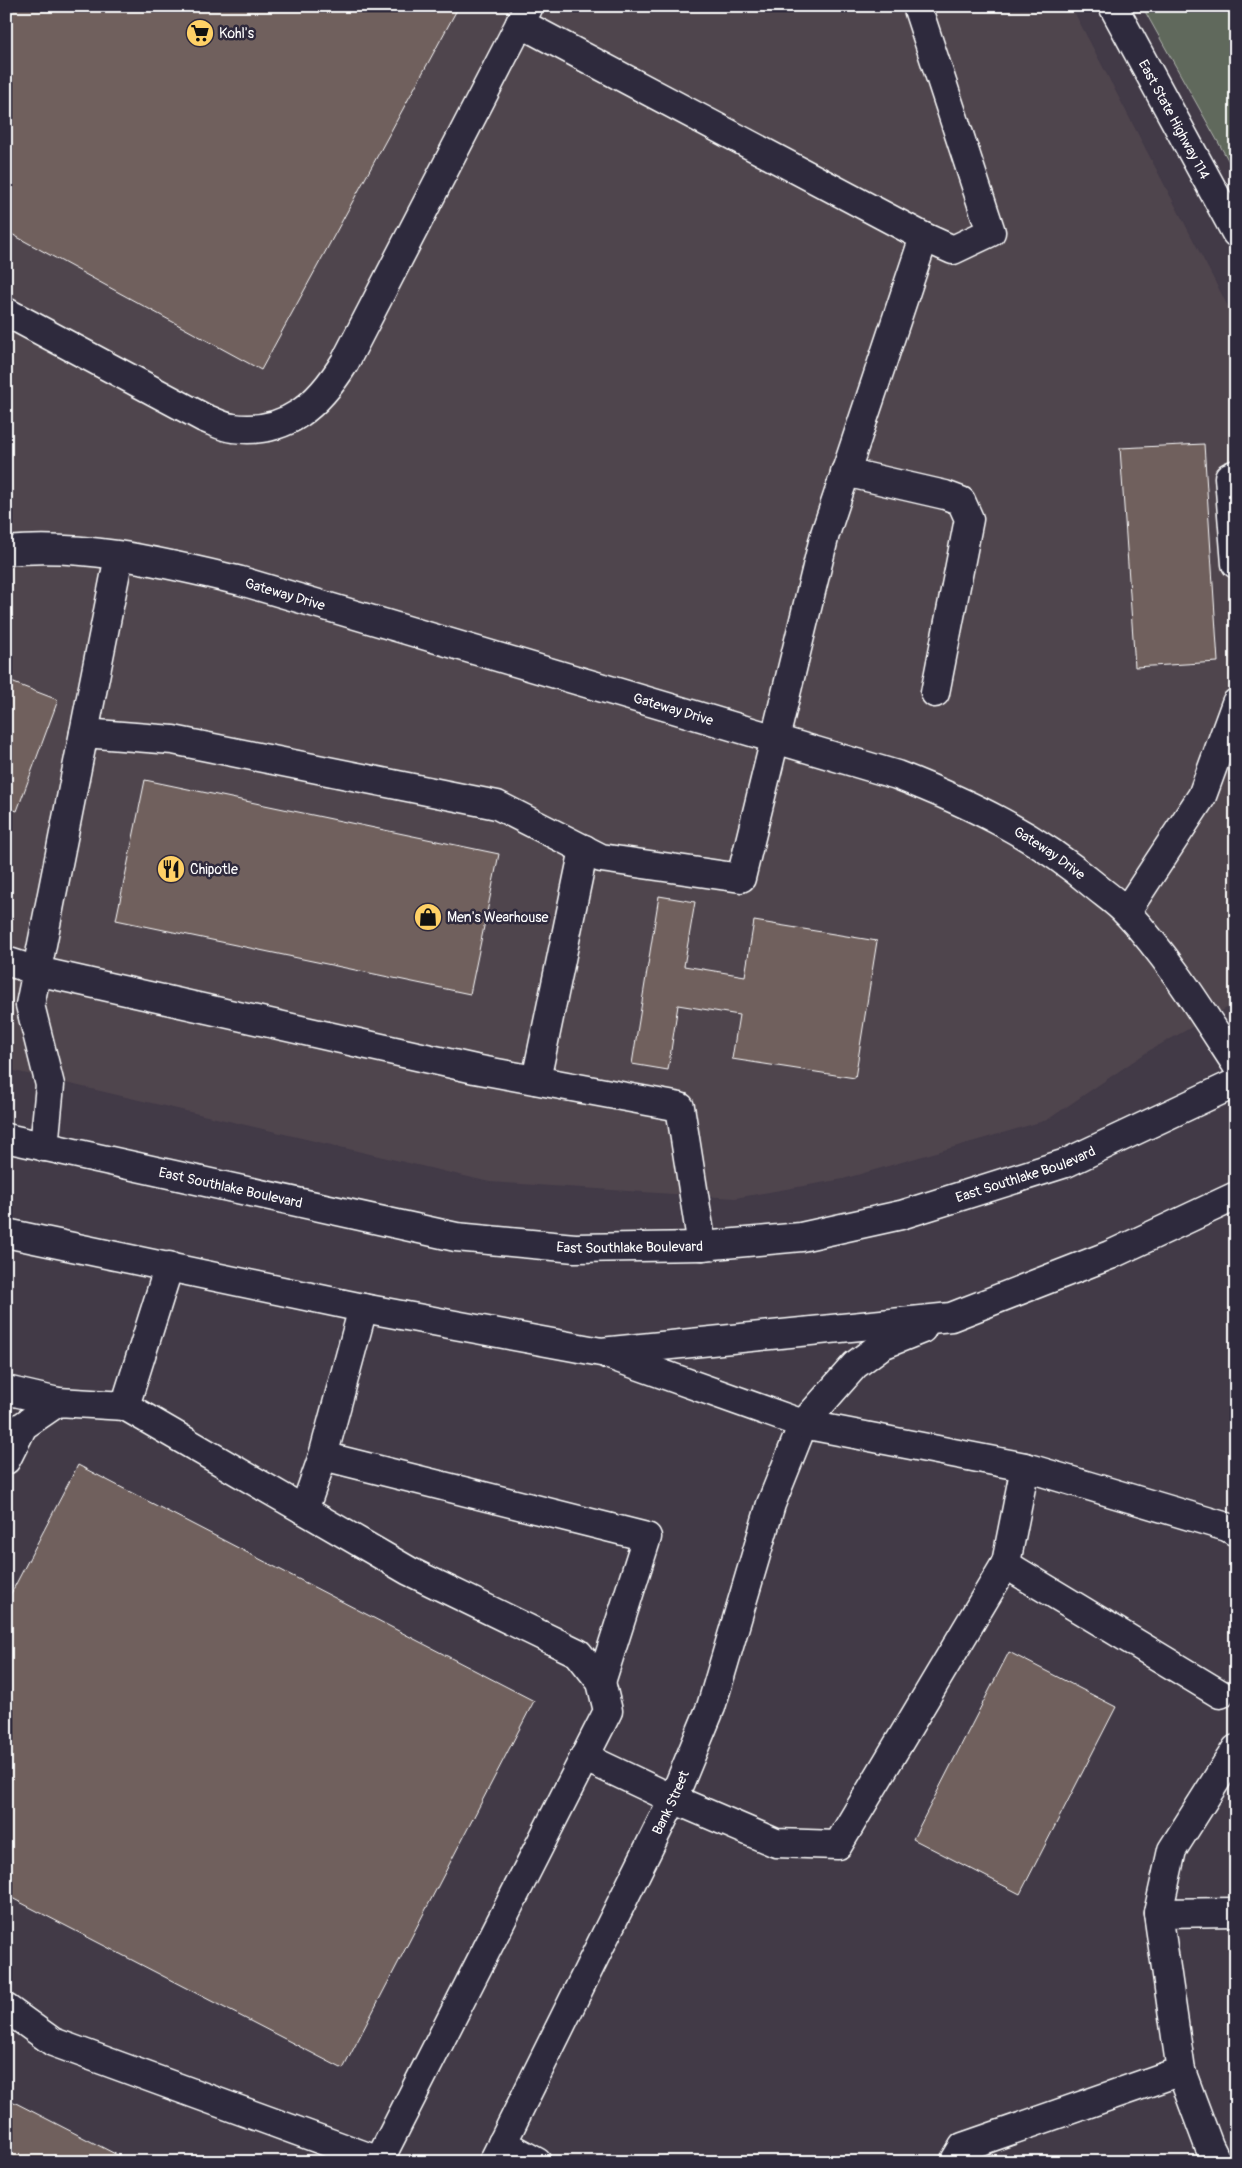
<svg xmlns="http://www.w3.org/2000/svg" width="1242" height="2168" viewBox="0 0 1242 2168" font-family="Pangolin,sans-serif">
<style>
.built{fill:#50454e}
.green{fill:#60695c;stroke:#b0b4ae}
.building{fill:#70605d;stroke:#fff}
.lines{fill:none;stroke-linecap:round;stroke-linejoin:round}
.minor-casing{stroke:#fff;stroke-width:31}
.major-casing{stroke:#fff;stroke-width:31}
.minor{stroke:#2f2a3d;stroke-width:28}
.major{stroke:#2f2a3d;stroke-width:28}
.labels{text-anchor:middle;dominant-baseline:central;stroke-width:5;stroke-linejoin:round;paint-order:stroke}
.poi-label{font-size:14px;fill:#fff;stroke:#2f2a3d;text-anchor:start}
.street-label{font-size:14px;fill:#fff;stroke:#2f2a3d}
</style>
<rect width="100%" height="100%" fill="#423a47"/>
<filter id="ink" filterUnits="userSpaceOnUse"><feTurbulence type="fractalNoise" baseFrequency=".02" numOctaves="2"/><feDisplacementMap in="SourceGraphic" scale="10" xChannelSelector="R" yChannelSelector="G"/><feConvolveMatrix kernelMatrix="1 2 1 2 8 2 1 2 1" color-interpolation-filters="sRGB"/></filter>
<g filter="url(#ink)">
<!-- built -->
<path class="built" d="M6,6H1071L1236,322V1003L1150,1050L1047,1120L843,1179L735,1198L490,1182L6,1069Z"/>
<!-- green -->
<path class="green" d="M1142,6H1236V174Z"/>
<!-- building -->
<g class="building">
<path d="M6,6H459L261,370L6,231Z"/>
<path d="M1204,444L1218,662L1135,667L1120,448Z"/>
<path d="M6,680L58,700L17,811L6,807Z"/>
<path d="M145,780L499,854L470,994L116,920Z"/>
<path d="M659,896L695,902L684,966L745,976L754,921L877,941L855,1078L732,1059L739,1015L678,1005L668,1070L632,1064Z"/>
<path d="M78,1465L534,1701L343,2069L6,1895V1603Z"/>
<path d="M1009,1652L1116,1707L1020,1894L913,1839Z"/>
<path d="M6,2098L131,2162H6Z"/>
</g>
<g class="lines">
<defs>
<g id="minor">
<path d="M917,6L991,232L953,250L924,237"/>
<path d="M6,312L204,418C213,421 223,427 233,428C287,435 319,404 345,362L528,8"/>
<path d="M845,472L945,495L961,501L969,519L935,693"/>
<path d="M1236,474L1229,477L1236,564"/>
<path id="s1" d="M6,551C86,543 164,563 241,581L897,775C971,804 1034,834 1095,886C1106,895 1118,903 1127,913C1169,958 1202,1012 1236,1064"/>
<path d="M84,733L173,740L497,805L601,858L741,878L825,534L924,237L520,23"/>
<path d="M1126,912L1202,796L1236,703"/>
<path d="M6,961L37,971L475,1069L680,1107L702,1246"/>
<path d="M536,1080L584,849"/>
<path d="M44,1147L50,1085L30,1005L119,556"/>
<path d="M169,1266L125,1406L409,1571L578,1653L601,1682L608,1711L379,2161"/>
<path d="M6,1390L58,1402"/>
<path d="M323,1456L647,1537L601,1682"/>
<path d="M6,1460L23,1426L58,1402L125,1406"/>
<path d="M304,1510L323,1456L363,1308"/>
<path d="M1005,1564L1220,1694"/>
<path d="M584,1757L673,1799L776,1843L838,1845L1006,1563L1025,1467"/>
<path d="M1158,1913L1236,1912"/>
<path d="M6,2008L53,2042L382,2162"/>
<path d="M1181,2071L1209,2146L1217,2162"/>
<path d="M502,2143L537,2162"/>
<path id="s2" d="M493,2162L673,1799L711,1707L771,1504L803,1424"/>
<path d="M954,2162L963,2147L1181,2071L1158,1913L1172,1850L1236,1749"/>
</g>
<g id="major">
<path id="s3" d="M1113,6L1236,233"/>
<path id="s4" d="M6,1138L456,1237L575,1248L702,1246L801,1237L901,1215L1066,1163L1236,1083"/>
<path d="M6,1233L363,1308L601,1352L951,1317L1110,1255L1236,1196"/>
<path d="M609,1355L803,1424L1025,1467L1227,1527L1236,1532"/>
<path d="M803,1424L855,1365L882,1345L922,1329"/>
</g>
</defs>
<!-- minor casing -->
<use href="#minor" class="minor-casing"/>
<!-- major casing -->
<use href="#major" class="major-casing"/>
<!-- minor -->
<use href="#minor" class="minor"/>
<!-- major -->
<use href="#major" class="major"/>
</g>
</g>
<!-- icons -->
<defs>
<symbol id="supermarket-disc" viewBox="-11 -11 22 22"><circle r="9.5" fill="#ffd166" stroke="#2f2a3d"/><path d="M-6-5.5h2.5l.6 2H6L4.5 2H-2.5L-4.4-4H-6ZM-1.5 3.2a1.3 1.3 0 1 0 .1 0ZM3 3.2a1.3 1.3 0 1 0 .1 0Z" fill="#111"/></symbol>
<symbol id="restaurant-disc" viewBox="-11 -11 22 22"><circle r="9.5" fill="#ffd166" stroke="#2f2a3d"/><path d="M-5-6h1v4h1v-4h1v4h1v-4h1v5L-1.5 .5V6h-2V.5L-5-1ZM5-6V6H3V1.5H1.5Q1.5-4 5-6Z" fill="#111"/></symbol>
<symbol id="shop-disc" viewBox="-11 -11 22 22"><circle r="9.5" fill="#ffd166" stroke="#2f2a3d"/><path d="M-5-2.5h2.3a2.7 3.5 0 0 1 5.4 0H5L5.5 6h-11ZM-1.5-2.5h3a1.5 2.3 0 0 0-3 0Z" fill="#111"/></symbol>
</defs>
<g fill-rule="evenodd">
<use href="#supermarket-disc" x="184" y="17" width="32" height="32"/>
<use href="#restaurant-disc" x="155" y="853" width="32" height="32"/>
<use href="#shop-disc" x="412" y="901" width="32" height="32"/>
</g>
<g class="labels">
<!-- poi labels -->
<g class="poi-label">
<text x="219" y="33">Kohl's</text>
<text x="190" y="869">Chipotle</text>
<text x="447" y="917">Men's Wearhouse</text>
</g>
<!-- street labels -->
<g class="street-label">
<text stroke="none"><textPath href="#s3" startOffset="129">East State Highway 114</textPath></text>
<text stroke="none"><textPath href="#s1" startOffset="284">Gateway Drive</textPath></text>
<text stroke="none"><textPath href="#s1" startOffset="689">Gateway Drive</textPath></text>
<text stroke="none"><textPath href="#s1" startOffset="1094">Gateway Drive</textPath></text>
<text stroke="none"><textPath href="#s4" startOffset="1040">East Southlake Boulevard</textPath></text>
<text stroke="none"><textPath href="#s4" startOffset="230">East Southlake Boulevard</textPath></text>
<text stroke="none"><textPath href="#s4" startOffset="635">East Southlake Boulevard</textPath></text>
<text stroke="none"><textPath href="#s2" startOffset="401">Bank Street</textPath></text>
</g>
</g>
<!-- margin -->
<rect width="1242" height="2168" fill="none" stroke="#2f2a3d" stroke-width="25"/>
<rect x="12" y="12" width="1217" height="2143" fill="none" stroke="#fff" stroke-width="2" filter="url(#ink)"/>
</svg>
